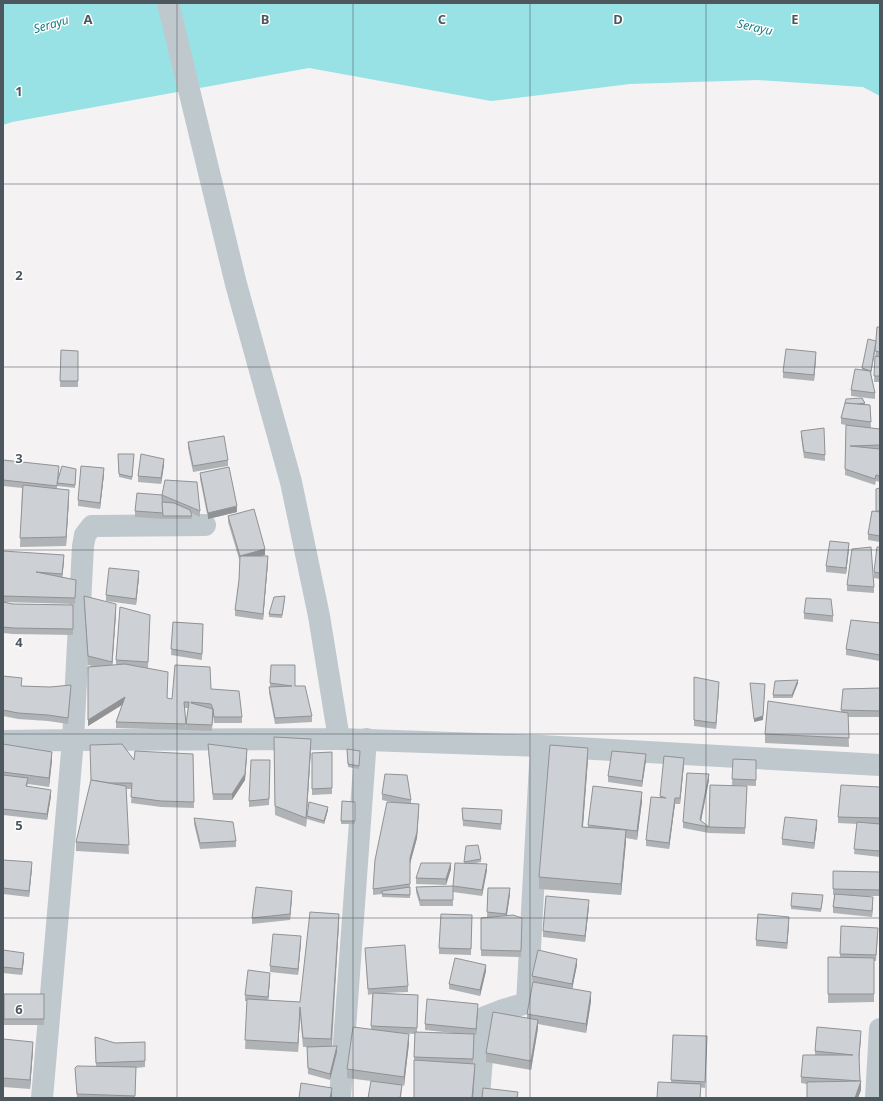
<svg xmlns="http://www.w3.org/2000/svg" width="883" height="1101" viewBox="0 0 883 1101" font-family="'Noto Sans',sans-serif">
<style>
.water{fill:#98e1e4}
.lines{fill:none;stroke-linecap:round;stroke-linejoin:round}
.minor{stroke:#bfc8cd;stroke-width:22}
.wall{fill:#b0b3b6}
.shaded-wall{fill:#909294}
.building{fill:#cdd0d4;stroke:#909294;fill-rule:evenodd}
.grid{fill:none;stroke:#4c585e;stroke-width:1;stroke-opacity:0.55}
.labels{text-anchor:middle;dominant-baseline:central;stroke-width:3;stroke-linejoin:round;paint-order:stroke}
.water-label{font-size:12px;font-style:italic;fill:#1a7f83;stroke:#fff}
.grid-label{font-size:13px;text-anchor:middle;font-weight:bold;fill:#4c585e;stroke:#fff;stroke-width:3;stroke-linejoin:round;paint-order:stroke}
</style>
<rect width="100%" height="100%" fill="#f4f2f3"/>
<!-- water -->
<path class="water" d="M3,3H880V96L863,87L758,80L630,84L491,101L309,68L12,122L3,125Z"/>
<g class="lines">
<!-- minor -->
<g class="minor">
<path d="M339,739L541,746L880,765"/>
<path d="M3,741L73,740L83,546L85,535L92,526L205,525"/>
<path d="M42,1098L73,740L339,739L319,616L291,482L236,284L168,3"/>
<path d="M340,1098L366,739"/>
<path d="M479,1098L485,1017L503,1010L527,1003L541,746"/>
<path d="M876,1098L880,1029"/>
</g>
</g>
<!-- wall -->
<g class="wall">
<path d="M880,327V382H874L876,347L871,373L875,393V399L851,396V390L862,370V368L876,341Z"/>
<path d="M61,350L78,351V387H60Z"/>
<path d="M816,358L814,381L783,378V372Z"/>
<path d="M845,403H865V404L870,405L871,428L880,429V482L876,481L875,485L845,475L846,425L841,424V418Z"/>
<path d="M801,431L825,455V461L804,458L801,437Z"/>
<path d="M188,442L228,460V466L193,472L188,448Z"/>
<path d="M118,454L134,457L132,480L119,477Z"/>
<path d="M3,460L59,472L58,481L76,472L75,488L57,486V489L69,499L66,546L20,547L22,488L3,486Z"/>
<path d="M164,465L161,484L138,482V476Z"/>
<path d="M200,473L237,512L208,519L200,479Z"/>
<path d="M104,474L100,509L78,506V500Z"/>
<path d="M880,488V542L868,540V534L876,512V489Z"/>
<path d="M162,495L200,511V517L191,513L192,519H163L135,517V511Z"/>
<path d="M228,516L265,555L260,556L268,562L263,620L235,616V610L239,580L240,562L228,522Z"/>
<path d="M880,547V579L874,578V572Z"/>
<path d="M849,549L846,574L826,572V566Z"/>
<path d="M3,551L64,561L62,577L76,580L75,604L3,602Z"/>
<path d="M139,577L136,605L106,601V595Z"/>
<path d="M847,585L874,587V593L847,591Z"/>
<path d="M84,596L116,613L112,665H116V660L150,621L148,668L168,678L167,698L172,699L211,689L242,717V723H214L213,715L212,731L186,730V724L188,708H185L186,730L116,728V722L122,705L88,726V667L92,666L88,665L84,605Z"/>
<path d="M285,599L282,618L269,617V614Z"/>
<path d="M3,602L13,604L73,605V635L13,634L3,633Z"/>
<path d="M804,613L833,616V622L804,619Z"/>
<path d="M173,622L203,624L202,660L171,655Z"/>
<path d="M880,623V661L846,655V649Z"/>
<path d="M3,676L21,686L71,691L68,724L48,721L18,719L3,716Z"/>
<path d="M694,677L719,688L716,729L694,726Z"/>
<path d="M270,683L295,686L312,716V722L275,724L269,693V687H270Z"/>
<path d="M798,683L792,698H773V695Z"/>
<path d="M880,688V717H848L849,747L765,743V734L841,712L843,689Z"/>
<path d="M274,737L311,748L306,827L275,815Z"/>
<path d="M3,744L52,760L49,787L28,784L27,786L51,796L47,820L3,815Z"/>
<path d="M208,744L247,755L245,780L232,800H213L208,750Z"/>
<path d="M347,749L360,751L359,769L348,767Z"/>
<path d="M332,752V794L312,795V753Z"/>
<path d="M193,754L194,808L161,807L131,803L132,789H126L129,854L76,851V842L91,781L134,760Z"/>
<path d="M664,756L684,764L680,804H675L669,849L646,846V840L660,798Z"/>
<path d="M588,759L583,827H588V825L642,801L637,840L626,838L621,895L539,889V877Z"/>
<path d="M733,759L756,760V786L732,785Z"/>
<path d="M270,760L269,805L249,807V801Z"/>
<path d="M646,760L642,787L608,782V776Z"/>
<path d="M709,780L701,821L709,827V833L683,828V822Z"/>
<path d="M710,785L747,786L745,834L709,833Z"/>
<path d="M880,787V857L854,854L857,824L838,823V817Z"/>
<path d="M382,794L411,800V804L419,810L417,838L410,863V898L382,897V894L373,895V889L395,803L382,800Z"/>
<path d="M342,801L355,802V824H341Z"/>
<path d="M462,808L502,816L501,830L463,826Z"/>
<path d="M328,810L324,824L307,819V816Z"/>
<path d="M194,818L236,841V847L200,849L194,824Z"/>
<path d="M817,826L814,849L782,845V839Z"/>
<path d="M466,846L481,859V862L471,864L487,870L482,896L453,892V906H420L416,892V887L453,886L464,864Z"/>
<path d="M3,860L32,868L29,897L3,894Z"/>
<path d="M451,869L446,885L416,884V878Z"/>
<path d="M833,871L880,872V896H862L873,903L872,917L833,913V907L834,895H833Z"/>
<path d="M488,888L510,894L507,916L522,918L521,957L481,956V918L487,917Z"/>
<path d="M292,897L290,920L252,924V918Z"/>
<path d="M823,898L821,912L791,909V906Z"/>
<path d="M589,906L585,942L543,937V931Z"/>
<path d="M472,915L471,955L439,954V948Z"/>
<path d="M339,923L332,1047L337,1052L330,1080L308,1074L307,1047H314H303L300,1015L298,1052L245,1049L247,1001H245V995L270,979L268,1000L300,1002Z"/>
<path d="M789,923L787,949L756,946V940Z"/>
<path d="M841,926L878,934L876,961H874V1002L828,1003V957H840Z"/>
<path d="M301,942L298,975L270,972V966Z"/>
<path d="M365,948L408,986V992L383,993L418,995L417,1032L453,1033L425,1030V1024L478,1010L476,1035H474L473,1064L475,1073L473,1098H414V1057L415,1034L398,1033L409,1043L404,1086L402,1085L401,1098H368L371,1081L347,1078V1069L371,1029L372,994L368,995Z"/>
<path d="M3,950L24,959L22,975L3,973Z"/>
<path d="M577,965L572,989L591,1001L586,1033L538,1024V1028L531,1070L486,1062V1053L527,1018V1014L533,982L532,976Z"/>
<path d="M486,971L480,996L449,989V984Z"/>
<rect x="4" y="994" width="40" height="31"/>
<path d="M673,1035L707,1042L705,1088L671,1083Z"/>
<path d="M95,1037L115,1043L145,1042V1067L136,1068L135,1098H77L75,1068L96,1067Z"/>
<path d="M861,1037L859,1059L861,1090L858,1098H807V1084L801,1083V1077L815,1055V1051Z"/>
<path d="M3,1039L33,1050L30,1089L3,1087Z"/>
</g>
<!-- shaded-wall -->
<g class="shaded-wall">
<path d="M876,341V344L871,374V371Z"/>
<path d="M816,352V358L814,381V375Z"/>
<path d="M164,459V465L161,484V478Z"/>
<path d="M104,468V474L100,509V503Z"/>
<path d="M69,490V499L66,546V537Z"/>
<path d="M237,506V512L208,519V513Z"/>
<path d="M849,543V549L846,574V568Z"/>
<path d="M265,549V555L240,562V556Z"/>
<path d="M64,555V561L62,580V574Z"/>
<path d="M268,556V562L263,620V614Z"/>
<path d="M139,571V577L136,605V599Z"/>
<path d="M116,604V613L112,671V662Z"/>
<path d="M798,680V683L792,698V695Z"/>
<path d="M719,682V688L716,729V723Z"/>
<path d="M765,684L763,720L754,722V719Z"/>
<path d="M125,697V703L88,726V720Z"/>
<path d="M311,739V748L306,827V818Z"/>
<path d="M588,748V759L582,838V827Z"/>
<path d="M247,749V755L245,780L232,800V794Z"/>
<path d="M52,752V760L49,787V778Z"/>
<path d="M646,754V760L642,787V781Z"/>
<path d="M684,758V764L680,804V798Z"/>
<path d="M709,774V780L700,826V820Z"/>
<path d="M51,790V796L47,820V814Z"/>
<path d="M642,792V801L637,840V831Z"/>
<path d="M675,798V804L669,849V843Z"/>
<path d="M419,804L417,838L410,864V858Z"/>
<path d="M328,807V810L324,824V821Z"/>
<path d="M817,820V826L814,849V843Z"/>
<path d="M626,830V842L621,895V884Z"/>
<path d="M32,862V868L29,897V891Z"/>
<path d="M451,863V869L446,885V879Z"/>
<path d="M487,864V870L482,896V890Z"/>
<path d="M510,888V894L506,920V914Z"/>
<path d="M292,891V897L290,920V914Z"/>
<path d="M873,897V903L872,917V911Z"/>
<path d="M589,900V906L585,942V936Z"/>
<path d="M339,914V923L331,1048V1039Z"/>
<path d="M789,917V923L787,949V943Z"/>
<path d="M301,936V942L298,975V969Z"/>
<path d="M24,953V959L22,975V969Z"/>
<path d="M577,959V965L572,990V984Z"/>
<path d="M486,965V971L480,996V990Z"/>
<path d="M270,973V979L268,1003V997Z"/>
<path d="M591,992V1001L586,1033V1024Z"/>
<path d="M478,1004V1010L476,1035V1029Z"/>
<path d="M300,1007V1015L298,1052V1043Z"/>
<path d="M538,1020V1028L531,1070V1061Z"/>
<path d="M861,1031V1037L859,1061V1055Z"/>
<path d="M409,1034V1043L404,1086V1077Z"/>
<path d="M33,1042V1050L30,1089V1080Z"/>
<path d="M337,1046V1052L330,1080V1074Z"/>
<path d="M475,1064L473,1098H472Z"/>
<path d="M861,1081V1090L858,1098H855Z"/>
<path d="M332,1088V1098H330Z"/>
</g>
<!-- building -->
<g class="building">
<path d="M877,327H880V352L875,351Z"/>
<path d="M868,339L876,341L871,371L862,368Z"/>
<path d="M786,349L816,352L814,375L783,372Z"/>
<path d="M61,350L78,351V381H60Z"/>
<path d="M875,356L880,357V376H874Z"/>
<path d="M855,369L870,371L875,393L851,390Z"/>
<path d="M862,398L865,403L857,404L845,403L846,399Z"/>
<path d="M845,403L870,405L871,422L841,418Z"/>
<path d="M846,425L880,429V445L850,446L880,449V476L876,475L875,479L845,469Z"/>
<path d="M824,428L825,455L804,452L801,431Z"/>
<path d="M224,436L228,460L193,466L188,442Z"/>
<path d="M118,454H134L132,477L119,474Z"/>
<path d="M141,454L164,459L161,478L138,476Z"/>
<path d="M3,460L59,466L57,486L3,480Z"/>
<path d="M62,466L76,469L75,485L57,483Z"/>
<path d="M81,466L104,468L100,503L78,500Z"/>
<path d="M229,467L237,506L208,513L200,473Z"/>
<path d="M165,480L197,482L200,511L162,495Z"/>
<path d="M23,485L69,490L66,537L20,538Z"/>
<path d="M880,488V511H876V489Z"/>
<path d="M137,493L162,495L163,513L135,511Z"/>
<path d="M162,502L174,503L190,510L192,516H163Z"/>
<path d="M254,509L265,549L240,556H268L263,614L235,610L239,580L240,556L228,516Z"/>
<path d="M872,511L880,512V536L868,534Z"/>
<path d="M830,541L849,543L846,568L826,566Z"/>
<path d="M871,547L874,587L847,585L852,549Z"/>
<path d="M877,547H880V573L874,572Z"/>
<path d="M3,551L64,555L62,574L36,572L76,580L75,598L3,596Z"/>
<path d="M109,568L139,571L136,599L106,595Z"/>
<path d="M84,596L116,604L112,662L88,656Z"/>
<path d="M285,596L282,615L269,614L274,597Z"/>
<path d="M806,598L831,599L833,616L804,613Z"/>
<path d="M3,602L13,604L73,605V629L13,628L3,627Z"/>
<path d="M120,607L150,615L148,662L116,660Z"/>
<path d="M851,620L880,623V655L846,649Z"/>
<path d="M173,622L203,624L202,654L171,649Z"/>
<path d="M125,664L168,672L167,698L172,699L175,665L210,667L211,689L239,691L242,717H214L213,709L212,725L186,724L189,702H184L186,724L116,722L125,697L88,720V667ZM191,702L211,704L213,709L191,703Z"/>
<path d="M271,665H295V686H305L312,716L275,718L269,687L292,686L270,683Z"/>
<path d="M3,676L22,678L21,686L50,687L71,685L68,718L48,715L18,713L3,710Z"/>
<path d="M694,677L719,682L716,723L694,720Z"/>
<path d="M798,680L792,695H773L775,681Z"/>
<path d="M750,683L765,684L763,716L754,719Z"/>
<path d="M880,688V711L841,710L843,689Z"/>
<path d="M768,701L848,713L849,738L765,734Z"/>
<path d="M274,737L311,739L306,818L275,806Z"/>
<path d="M3,744L52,752L49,778L3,772Z"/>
<path d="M122,744L134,760L135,751L193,754L194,802L161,801L131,797L132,783H110L91,780L90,745Z"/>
<path d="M208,744L247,749L245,774L232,794H213Z"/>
<path d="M550,745L588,748L582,827L626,830L621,884L539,877Z"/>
<path d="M347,749L360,751L359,766L348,764Z"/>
<path d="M612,751L646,754L642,781L608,776Z"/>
<path d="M332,752V788L312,789V753Z"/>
<path d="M664,756L684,758L680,798H675L669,843L646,840L651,797L666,798L660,796Z"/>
<path d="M733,759L756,760V780L732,779Z"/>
<path d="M251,760H270L269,799L249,801Z"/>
<path d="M687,773L709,774L700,820L709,827L683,822Z"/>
<path d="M385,774L407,775L411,800L382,794Z"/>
<path d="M3,775L28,778L26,786L51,790L47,814L3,809Z"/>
<path d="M91,780L126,786L129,845L76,842Z"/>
<path d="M710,785L747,786L745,828L709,827Z"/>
<path d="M841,785L880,787V818L838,817Z"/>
<path d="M593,786L642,792L637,831L588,825Z"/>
<path d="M342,801L355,802V821H341Z"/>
<path d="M309,802L328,807L324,821L307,816Z"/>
<path d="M387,802L419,804L417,832L410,858V884L373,889L375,860Z"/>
<path d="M462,808L502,810L501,824L463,820Z"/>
<path d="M785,817L817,820L814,843L782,839Z"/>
<path d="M194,818L233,822L236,841L200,843Z"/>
<path d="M857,822L880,824V851L854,849Z"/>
<path d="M478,845L481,859L464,862L466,846Z"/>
<path d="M3,860L32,862L29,891L3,888Z"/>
<path d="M421,863H451L446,879L416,878Z"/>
<path d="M455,863L487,864L482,890L453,886V900H420L416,887L453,886Z"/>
<path d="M833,871L880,872V890L833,889Z"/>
<path d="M256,887L292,891L290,914L252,918Z"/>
<path d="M410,887V895L382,894V891Z"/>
<path d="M488,888H510L506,914L487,912Z"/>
<path d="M792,893L823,895L821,909L791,906Z"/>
<path d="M835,894L873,897L872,911L833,907Z"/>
<path d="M546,896L589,900L585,936L543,931Z"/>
<path d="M310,912L339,914L331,1039L303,1038L300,1007L298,1043L245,1040L247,999L300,1002Z"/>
<path d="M441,914L472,915L471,949L439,948Z"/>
<path d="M758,914L789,917L787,943L756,940Z"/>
<path d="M513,915L522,918L521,951L481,950V918Z"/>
<path d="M841,926L878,928L876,955L840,954Z"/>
<path d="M273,934L301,936L298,969L270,966Z"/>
<path d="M405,945L408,986L368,989L365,948Z"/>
<path d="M3,950L24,953L22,969L3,967Z"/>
<path d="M538,950L577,959L572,984L532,976Z"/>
<path d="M828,957L874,958V994H828Z"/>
<path d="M455,958L486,965L480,990L449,984Z"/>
<path d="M248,970L270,973L268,997L245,995Z"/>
<path d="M533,982L591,992L586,1024L527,1014Z"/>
<path d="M373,993L418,995L417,1028L371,1026Z"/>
<rect x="4" y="994" width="40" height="25"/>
<path d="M427,999L478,1004L476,1029L425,1024Z"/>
<path d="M493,1012L538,1020L531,1061L486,1053Z"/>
<path d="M353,1027L409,1034L404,1077L347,1069Z"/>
<path d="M817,1027L861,1031L859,1055L860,1081L801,1077L803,1055H853L815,1051Z"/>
<path d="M415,1032L474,1034L473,1059L414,1057Z"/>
<path d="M673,1035L707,1036L705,1082L671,1080Z"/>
<path d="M95,1037L115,1043L145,1042V1061L96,1063Z"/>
<path d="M3,1039L33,1042L30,1080L3,1078Z"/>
<path d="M337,1046L330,1074L308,1068L307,1047Z"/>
<path d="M414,1060L475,1064L472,1098H414Z"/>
<path d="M77,1066L136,1067L135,1096L77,1094L75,1068Z"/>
<path d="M371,1081L402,1085L400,1098H368Z"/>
<path d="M861,1081L855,1098H807V1082Z"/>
<path d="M658,1082L701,1084L700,1098H657Z"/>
<path d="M301,1083L332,1088L330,1098H299Z"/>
<path d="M483,1088L518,1092L517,1098H482Z"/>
</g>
<!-- grid -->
<path class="grid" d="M177,3V1098M353,3V1098M530,3V1098M706,3V1098M3,184H880M3,367H880M3,550H880M3,734H880M3,918H880"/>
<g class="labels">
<!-- water labels -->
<g class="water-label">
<text transform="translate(51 24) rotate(-16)">Serayu</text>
<text transform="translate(755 27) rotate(13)">Serayu</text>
</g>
</g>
<g class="grid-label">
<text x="88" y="24">A</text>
<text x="265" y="24">B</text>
<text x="442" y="24">C</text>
<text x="618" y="24">D</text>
<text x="795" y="24">E</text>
<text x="19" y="96">1</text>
<text x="19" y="280">2</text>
<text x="19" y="463">3</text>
<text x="19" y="647">4</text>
<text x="19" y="830">5</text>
<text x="19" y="1014">6</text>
</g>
<!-- border -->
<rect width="883" height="1101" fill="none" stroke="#4c585e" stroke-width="8"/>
</svg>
